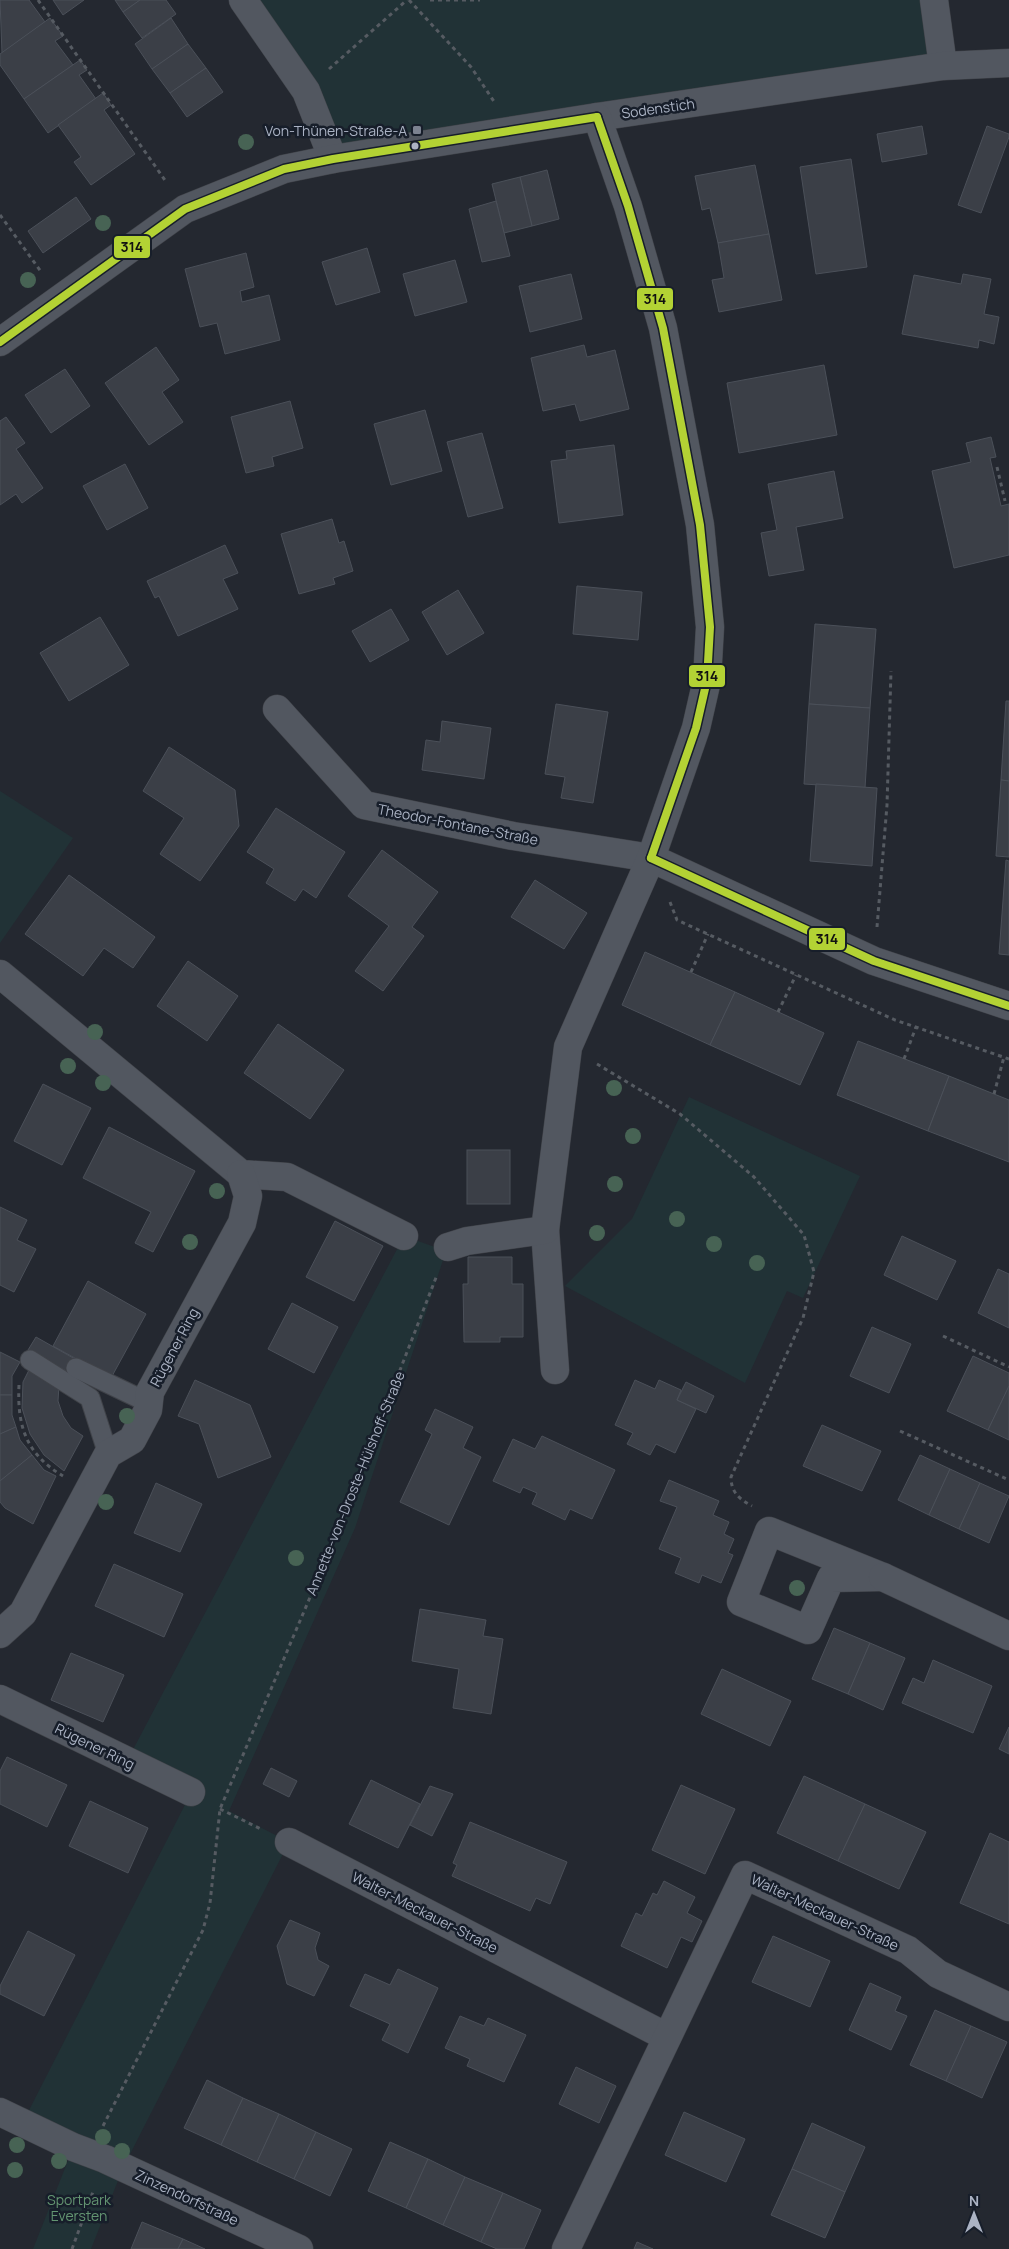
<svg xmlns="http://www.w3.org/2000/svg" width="1009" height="2249" viewBox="0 0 1009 2249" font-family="Manrope,sans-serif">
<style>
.green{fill:#213236}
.building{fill:#3b3f47;stroke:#4b5059}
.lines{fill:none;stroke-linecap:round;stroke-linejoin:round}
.service-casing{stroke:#404349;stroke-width:21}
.minor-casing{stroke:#404349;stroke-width:29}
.path{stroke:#565b62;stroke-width:3;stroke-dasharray:4 4;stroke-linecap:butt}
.service{stroke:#525760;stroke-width:19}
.minor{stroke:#525760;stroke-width:28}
.bus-1-casing{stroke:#171e2a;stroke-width:11}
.bus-1{stroke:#b3d234;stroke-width:8}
.tree{fill:#476354}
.poi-dot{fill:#7c8290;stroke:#171e2a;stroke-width:2}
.bus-dot{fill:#abb3c4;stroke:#171e2a;stroke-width:2}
.labels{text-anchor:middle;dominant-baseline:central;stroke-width:5;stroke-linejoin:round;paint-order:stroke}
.street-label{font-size:14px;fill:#abb3c4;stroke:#171e2a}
.poi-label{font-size:14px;fill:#abb3c4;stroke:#171e2a;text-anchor:end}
.park-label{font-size:14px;fill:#639471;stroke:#171e2a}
.line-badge{stroke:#171e2a;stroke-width:2}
.pale-badge-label{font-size:14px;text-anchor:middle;font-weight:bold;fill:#111}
</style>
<rect width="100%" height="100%" fill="#242830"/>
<!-- green -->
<g class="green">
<path d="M243,0H934L943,66L333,159Z"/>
<path d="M0,791L73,838L0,943Z"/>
<path d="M689,1097L860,1176L803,1298L787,1291L745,1383L565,1286L632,1219Z"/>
<path d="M404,1236L446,1251L355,1528L229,1811L289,1842L123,2168L91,2249H33L73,2148L23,2122L191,1793L127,1761Z"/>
</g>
<!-- building -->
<g class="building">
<path d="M0,0H29L45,22L2,53Z"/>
<path d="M53,0H84L63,15Z"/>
<path d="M115,0H140L123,12Z"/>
<path d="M140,0H166L176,14L142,38L123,12Z"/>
<path d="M50,18L63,36L55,41L73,65L24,99L0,65V54Z"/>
<path d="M171,18L188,44L152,69L135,44Z"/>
<path d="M188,44L206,68L170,93L152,69Z"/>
<path d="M80,60L87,70L79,75L96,99L48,133L24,99Z"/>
<path d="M206,68L223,92L187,117L170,93Z"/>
<path d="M103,93L111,105L104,110L135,154L91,185L74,162L81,157L58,125Z"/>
<path d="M922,126L927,154L882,162L877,134Z"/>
<path d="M987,126L1009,134V137L981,213L958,205Z"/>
<path d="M851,159L867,267L816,274L800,167Z"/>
<path d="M755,165L769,234L718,243L710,208L702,210L695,176Z"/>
<path d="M547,170L559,219L532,226L520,177Z"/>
<path d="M520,177L532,226L504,233L492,184Z"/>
<path d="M76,197L91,219L43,253L28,231Z"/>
<path d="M496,201L510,256L482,262L469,209Z"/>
<path d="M769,234L782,300L719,312L712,280L724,278L718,243Z"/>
<path d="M367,248L380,292L336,305L322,262Z"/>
<path d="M246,253L254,287L240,291L242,302L269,295L280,340L225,354L217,323L200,327L185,269Z"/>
<path d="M455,260L467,302L415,316L403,274Z"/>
<path d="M571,274L582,319L530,332L519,286Z"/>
<path d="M963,274L991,279L984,314L999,317L994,344L979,340L978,348L902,334L914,275L961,284Z"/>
<path d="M584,345L587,357L615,350L629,409L580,421L575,404L543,411L531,358Z"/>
<path d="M156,347L179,380L162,392L183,422L149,445L105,383Z"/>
<path d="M824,365L837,435L739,453L727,383Z"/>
<path d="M65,369L90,406L51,433L25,395Z"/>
<path d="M290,401L303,448L272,457L274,466L246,473L231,417Z"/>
<path d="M425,410L442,471L391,485L374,424Z"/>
<path d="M6,417L25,443L16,449L43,488L22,503L16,494L0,505V421Z"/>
<path d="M482,433L503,508L468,517L447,442Z"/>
<path d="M991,437L996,457L990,458L1001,506L1009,504V555L954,568L932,471L971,462L966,443Z"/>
<path d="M614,445L623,515L559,523L551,461L567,459L566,451Z"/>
<path d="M125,464L148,508L107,530L83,486Z"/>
<path d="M834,471L843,518L796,527L804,570L769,576L761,533L777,530L768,484Z"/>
<path d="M332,519L339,543L344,541L353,571L333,578L335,584L299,594L281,534Z"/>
<path d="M225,545L238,573L223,579L238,609L178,636L159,596L155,598L147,581Z"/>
<path d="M577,586L642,592L638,640L573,634Z"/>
<path d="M458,590L484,633L447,655L422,612Z"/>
<path d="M391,609L409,640L370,662L352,631Z"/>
<path d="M100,617L129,665L69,701L40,653Z"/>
<path d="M815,624L876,629L870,708L809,704Z"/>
<path d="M1006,701H1009V781L1001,780Z"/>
<path d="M556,704L608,712L593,803L561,798L565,777L545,774Z"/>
<path d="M809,704L870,708L865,788L804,784Z"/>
<path d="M442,721L491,728L484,779L422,770L426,740L440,742Z"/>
<path d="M169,747L235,790L239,826L200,881L160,854L184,818L143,791Z"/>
<path d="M1001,780L1009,781V857L996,856Z"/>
<path d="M816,784L877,788L872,866L810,861Z"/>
<path d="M276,808L345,852L316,898L303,889L295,901L266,883L274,869L247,852Z"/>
<path d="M382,850L438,892L412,927L424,936L383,991L355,971L389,926L348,896Z"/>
<path d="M1006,860L1009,861V955L999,954Z"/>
<path d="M69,875L155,937L133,968L104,948L83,976L25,934Z"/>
<path d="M535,880L587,913L564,949L511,917Z"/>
<path d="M645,952L735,992L710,1045L622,1005Z"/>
<path d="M188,961L238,996L207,1041L157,1006Z"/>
<path d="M735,992L824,1033L800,1085L710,1045Z"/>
<path d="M278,1024L344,1070L310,1119L244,1073Z"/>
<path d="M858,1041L949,1076L928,1131L837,1095Z"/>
<path d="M949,1076L1009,1100V1162L928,1131Z"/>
<path d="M43,1084L91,1108L62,1165L14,1141Z"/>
<path d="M109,1127L195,1171L153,1252L135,1243L151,1212L83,1178Z"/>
<rect x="467" y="1150" width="43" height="54"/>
<path d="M0,1207L27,1220L17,1240L36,1249L14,1292L0,1285Z"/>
<path d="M335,1221L383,1246L354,1301L306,1277Z"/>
<path d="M902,1236L956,1261L937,1300L884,1275Z"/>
<path d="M468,1257H512V1284H523V1337H500V1342H464L463,1284H468Z"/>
<path d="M998,1269L1009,1274V1328L978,1313Z"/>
<path d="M88,1281L146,1314L111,1378L53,1346Z"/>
<path d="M292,1303L338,1327L314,1373L268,1349Z"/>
<path d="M872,1327L911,1344L889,1393L850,1376Z"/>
<path d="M36,1337L75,1359L68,1372L28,1350Z"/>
<path d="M0,1352L20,1362L12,1376V1395H0Z"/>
<path d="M973,1356L1009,1373V1386L988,1430L947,1411Z"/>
<path d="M30,1368L59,1385L58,1401L63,1416L71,1428L83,1436L64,1471L44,1455L30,1434L22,1408L23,1382Z"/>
<path d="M195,1380L250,1405L271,1457L218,1478L199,1424L178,1416Z"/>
<path d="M635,1380L655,1389L659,1380L681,1390L677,1400L696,1409L675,1453L656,1444L650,1455L627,1444L633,1433L615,1425Z"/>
<path d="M686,1382L714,1396L706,1413L677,1400Z"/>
<path d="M1009,1386V1440L988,1430Z"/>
<path d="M0,1395H12V1415L16,1427L0,1434Z"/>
<path d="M435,1409L473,1427L463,1448L481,1457L449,1525L400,1502L432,1434L425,1430Z"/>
<path d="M822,1425L881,1451L862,1491L803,1466Z"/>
<path d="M16,1427L20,1440L32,1455L0,1481V1434Z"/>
<path d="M542,1436L615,1470L592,1519L570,1509L565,1520L532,1504L537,1493L523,1487L520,1493L493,1481L513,1439L535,1449Z"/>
<path d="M32,1455L44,1470L56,1476L33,1524L5,1508L0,1502V1481Z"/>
<path d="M920,1455L950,1469L929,1515L898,1500Z"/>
<path d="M950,1469L980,1483L959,1529L929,1515Z"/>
<path d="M669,1480L719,1501L713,1515L729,1522L724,1534L734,1539L728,1553L733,1555L721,1583L702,1575L699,1583L675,1573L681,1558L659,1549L677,1507L660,1501Z"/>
<path d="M156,1483L202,1504L180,1552L134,1533Z"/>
<path d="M980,1483L1009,1496L989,1543L959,1529Z"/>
<path d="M114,1564L183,1594L164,1637L95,1606Z"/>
<path d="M420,1609L486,1620L483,1636L503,1639L491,1714L453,1708L459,1669L412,1661Z"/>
<path d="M834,1628L870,1643L848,1694L812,1679Z"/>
<path d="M870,1643L905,1658L883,1710L848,1694Z"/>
<path d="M71,1653L124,1675L103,1722L51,1700Z"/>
<path d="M933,1660L992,1686L973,1733L902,1703L913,1678L924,1683Z"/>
<path d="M722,1669L791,1701L770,1746L701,1714Z"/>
<path d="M1009,1727V1754L999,1749Z"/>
<path d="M7,1757L67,1785L47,1827L0,1804V1771Z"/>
<path d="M271,1768L297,1781L289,1797L263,1784Z"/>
<path d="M804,1776L865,1804L838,1861L777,1833Z"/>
<path d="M371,1780L420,1804L398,1848L349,1824Z"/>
<path d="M681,1785L735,1809L705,1874L652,1850Z"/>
<path d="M430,1786L453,1794L432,1836L410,1825Z"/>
<path d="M90,1801L148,1828L128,1873L69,1846Z"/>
<path d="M865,1804L926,1832L899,1889L838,1861Z"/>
<path d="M470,1822L567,1862L550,1904L536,1898L530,1911L452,1876L457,1865L453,1863Z"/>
<path d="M990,1833L1009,1842V1924L960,1903Z"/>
<path d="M664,1881L695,1897L687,1913L702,1921L692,1942L681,1937L667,1968L621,1946L636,1913L642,1916L653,1893L657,1895Z"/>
<path d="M290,1920L320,1933L315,1948L318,1960L329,1966L314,1996L287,1984L277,1946Z"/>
<path d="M28,1931L75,1955L44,2016L0,1994V1986Z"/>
<path d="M773,1936L830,1961L810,2007L752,1982Z"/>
<path d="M398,1969L438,1988L408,2053L382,2040L390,2024L350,2006L365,1974L390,1985Z"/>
<path d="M870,1983L901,1997L895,2011L907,2016L891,2050L849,2030Z"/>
<path d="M935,2010L971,2026L946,2081L910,2065Z"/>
<path d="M460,2016L484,2026L488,2018L526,2035L504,2082L467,2066L470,2059L445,2048Z"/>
<path d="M971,2026L1007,2042L982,2098L946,2081Z"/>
<path d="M576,2067L616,2086L599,2123L559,2104Z"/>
<path d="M207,2080L243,2098L221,2145L184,2128Z"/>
<path d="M243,2098L279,2114L257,2162L221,2145Z"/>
<path d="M684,2112L745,2139L726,2182L665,2155Z"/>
<path d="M279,2114L316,2132L294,2179L257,2162Z"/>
<path d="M812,2123L865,2147L845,2192L792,2169Z"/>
<path d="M316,2132L352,2149L330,2196L294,2179Z"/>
<path d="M390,2142L428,2159L406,2208L368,2191Z"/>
<path d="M428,2159L465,2177L443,2225L406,2208Z"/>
<path d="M792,2169L845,2192L825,2238L771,2215Z"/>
<path d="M465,2177L503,2193L481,2242L443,2225Z"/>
<path d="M503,2193L541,2210L524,2249H497L481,2242Z"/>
<path d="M142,2222L183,2239L178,2249H131Z"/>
<path d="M183,2239L205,2249H178Z"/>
<path d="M637,2242L653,2249H634Z"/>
</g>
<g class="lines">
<defs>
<g id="service">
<path d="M30,1360L90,1398L108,1454"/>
<path d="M76,1368L149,1403"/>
</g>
<g id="minor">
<path d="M243,0L306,91L333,159"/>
<path d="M934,0L943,66"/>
<path d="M0,342L185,209L284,169L333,159L597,117L943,66L1009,63"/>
<path d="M277,709L364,805L513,836L651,858L874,961L1009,1006"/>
<path d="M0,974L241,1174L287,1177L404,1236"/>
<path d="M545,1230L555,1370"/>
<path d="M448,1247L467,1241L545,1230L568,1047L651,858L696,728L707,680L710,627L700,525L663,328L628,206L597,117"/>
<path d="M769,1531L883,1577L831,1578L808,1630L741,1602Z"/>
<path d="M883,1577L1009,1636"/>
<path d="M0,1634L23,1613L108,1454L132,1440L148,1410L150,1392L242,1223L248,1196L241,1174"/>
<path d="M0,1699L191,1792"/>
<path d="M289,1842L667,2037"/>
<path d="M0,2112L73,2147L105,2159L299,2249"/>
<path d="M566,2249L745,1875L908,1950L938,1974L1009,2007"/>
</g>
</defs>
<!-- service casing -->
<use href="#service" class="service-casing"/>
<!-- minor casing -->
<use href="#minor" class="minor-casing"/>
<!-- path -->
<g class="path">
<path d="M38,0L167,183"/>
<path d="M409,0L471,67L495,103"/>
<path d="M430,0H480"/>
<path d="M329,69L407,0"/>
<path d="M0,215L42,273"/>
<path d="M997,467L1005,501"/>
<path d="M670,902L677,920L895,1020L1009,1059"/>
<path d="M877,927L887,805L891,671"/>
<path d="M691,972L708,934"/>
<path d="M778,1012L796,975"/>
<path d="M904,1059L916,1027"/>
<path d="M597,1064L680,1114L754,1177L804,1235L814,1272L803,1318L731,1477C731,1492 739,1499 752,1506"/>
<path d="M994,1094L1004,1057"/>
<path d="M943,1336L1009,1367"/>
<path d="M19,1385C17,1426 26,1454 63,1476"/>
<path d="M900,1431L1009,1480"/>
<path d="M220,1809L261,1829"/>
<path d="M103,2126L203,1930L210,1903L220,1809L328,1555L437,1275"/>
<path d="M72,2249L94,2189"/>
</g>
<!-- service -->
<use href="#service" class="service"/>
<!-- minor -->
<use href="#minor" class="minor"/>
<defs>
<g id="bus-1">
<path d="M597,117L628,206L663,328L700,525L710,627L707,680L696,728L651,858"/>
<path d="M0,342L185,209L284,169L333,159L597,117"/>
<path d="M651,858L874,961L1009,1006"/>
</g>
</defs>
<!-- bus-1 casing -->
<use href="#bus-1" class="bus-1-casing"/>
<!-- bus-1 -->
<use href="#bus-1" class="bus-1"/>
</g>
<!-- trees -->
<g class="tree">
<circle cx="246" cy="142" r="8"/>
<circle cx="103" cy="223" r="8"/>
<circle cx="28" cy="280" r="8"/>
<circle cx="95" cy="1032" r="8"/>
<circle cx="68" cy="1066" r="8"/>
<circle cx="103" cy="1083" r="8"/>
<circle cx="614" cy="1088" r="8"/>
<circle cx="633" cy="1136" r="8"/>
<circle cx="615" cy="1184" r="8"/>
<circle cx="217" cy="1191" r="8"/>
<circle cx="677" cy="1219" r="8"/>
<circle cx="597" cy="1233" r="8"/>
<circle cx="190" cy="1242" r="8"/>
<circle cx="714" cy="1244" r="8"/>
<circle cx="757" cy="1263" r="8"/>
<circle cx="127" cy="1416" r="8"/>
<circle cx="106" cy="1502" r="8"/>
<circle cx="296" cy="1558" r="8"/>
<circle cx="797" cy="1588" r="8"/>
<circle cx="103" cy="2137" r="8"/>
<circle cx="17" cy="2145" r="8"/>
<circle cx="122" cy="2151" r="8"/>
<circle cx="59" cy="2161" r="8"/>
<circle cx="15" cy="2170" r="8"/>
</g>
<!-- markers -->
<rect class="poi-dot" x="412" y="125" width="10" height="10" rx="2.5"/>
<circle class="bus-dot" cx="415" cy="146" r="4.5"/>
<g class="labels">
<!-- street labels -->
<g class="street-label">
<text transform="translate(658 108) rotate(-8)">Sodenstich</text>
<text transform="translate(458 824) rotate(11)">Theodor-Fontane-Straße</text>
<text transform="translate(174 1347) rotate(-62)">Rügener Ring</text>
<text transform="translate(355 1483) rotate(-68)">Annette-von-Droste-Hülshoff-Straße</text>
<text transform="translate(95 1746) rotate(26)">Rügener Ring</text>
<text transform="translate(425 1912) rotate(27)">Walter-Meckauer-Straße</text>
<text transform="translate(825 1912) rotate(25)">Walter-Meckauer-Straße</text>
<text transform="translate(187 2197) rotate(25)">Zinzendorfstraße</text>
</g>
<!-- poi labels -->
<g class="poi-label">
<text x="407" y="130">Von-Thünen-Straße-A</text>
</g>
<!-- park labels -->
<g class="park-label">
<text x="79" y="2199">Sportpark<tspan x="79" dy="16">Eversten</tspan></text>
</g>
</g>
<g class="line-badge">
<rect x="113" y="235" width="38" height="24" rx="5" fill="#b3d234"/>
<rect x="636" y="287" width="38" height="24" rx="5" fill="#b3d234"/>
<rect x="688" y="664" width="38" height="24" rx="5" fill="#b3d234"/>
<rect x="808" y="927" width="38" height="24" rx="5" fill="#b3d234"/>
</g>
<g class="pale-badge-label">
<text x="132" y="252">314</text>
<text x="655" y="304">314</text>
<text x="707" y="681">314</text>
<text x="827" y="944">314</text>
</g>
<!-- north arrow -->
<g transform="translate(974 2214)" stroke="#171e2a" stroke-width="4" paint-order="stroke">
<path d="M0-4L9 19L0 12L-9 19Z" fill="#abb3c4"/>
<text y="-8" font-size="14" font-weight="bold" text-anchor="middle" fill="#abb3c4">N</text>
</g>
</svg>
